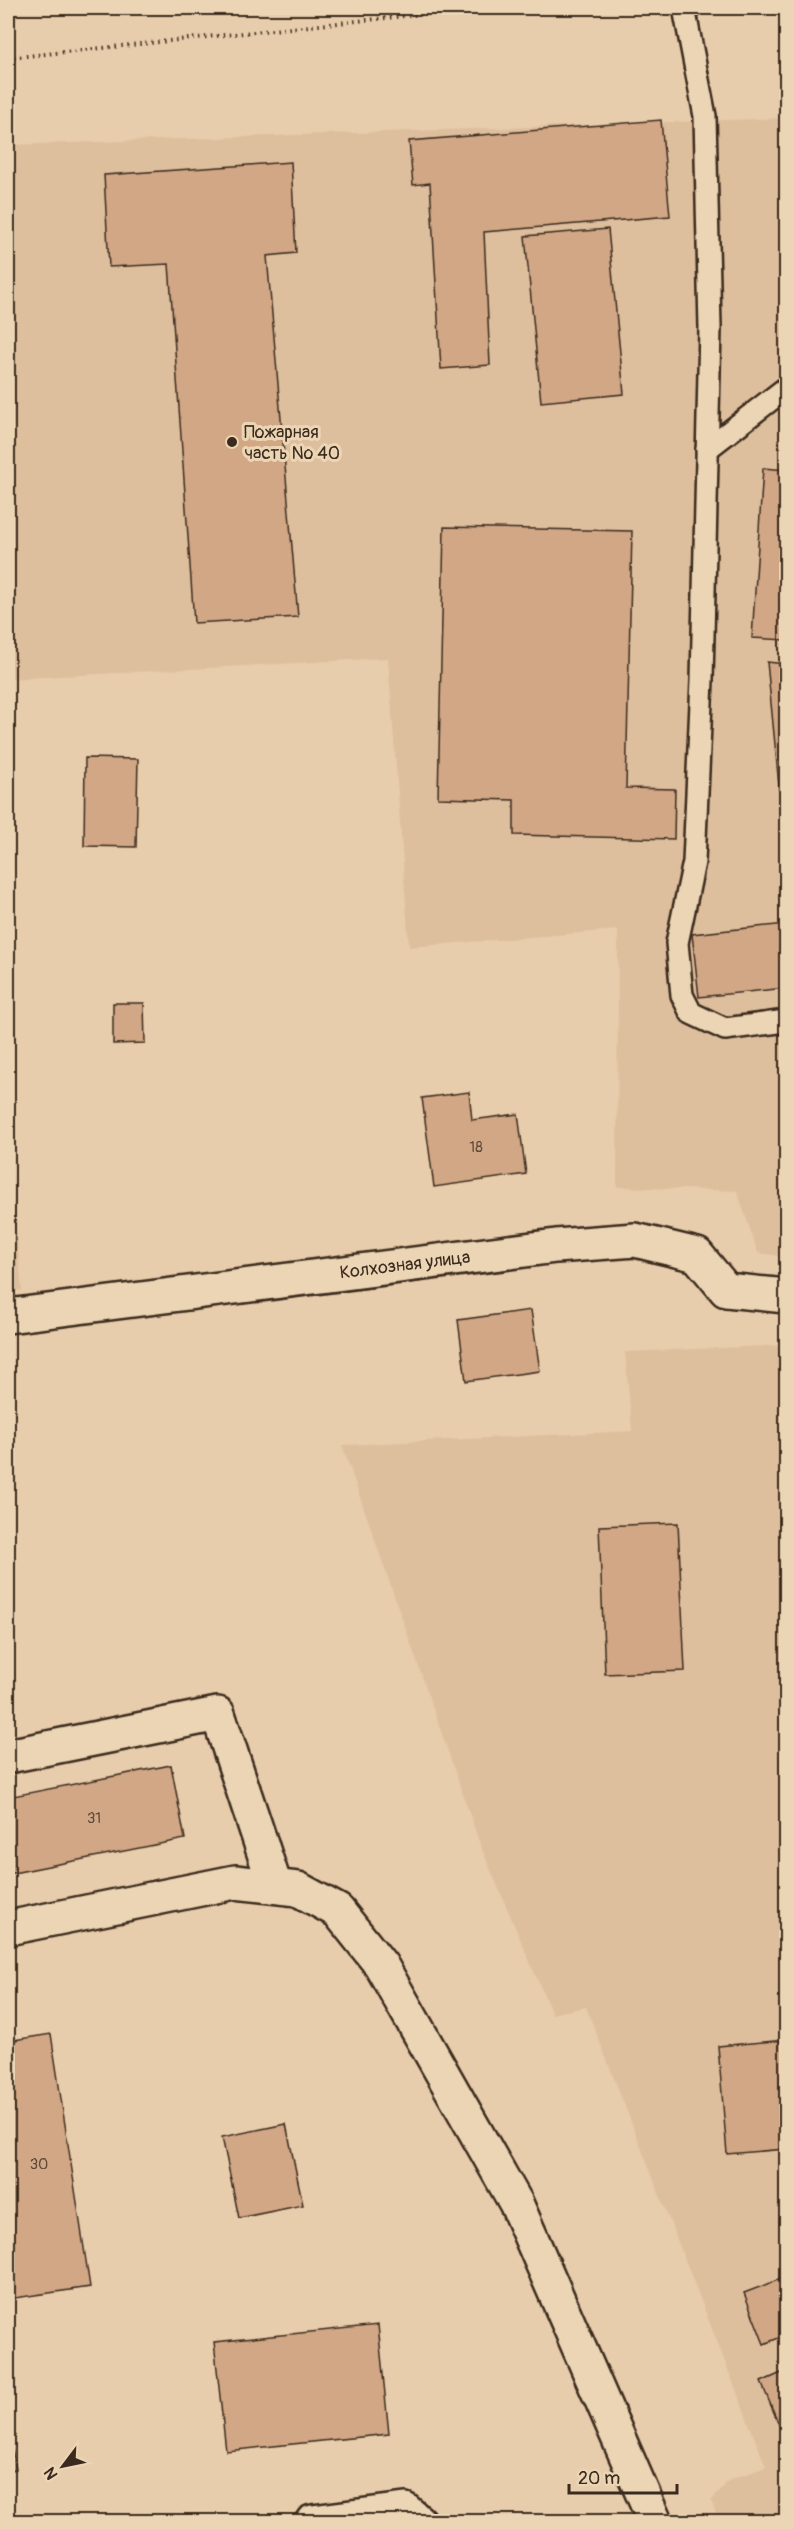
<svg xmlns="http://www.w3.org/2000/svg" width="794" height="2529" viewBox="0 0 794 2529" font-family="Pangolin,sans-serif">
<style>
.built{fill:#debf9d}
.building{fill:#d1a785;stroke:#3b2a1e;stroke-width:1.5}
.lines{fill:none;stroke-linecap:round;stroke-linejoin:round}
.lane-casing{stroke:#3b2a1e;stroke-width:26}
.street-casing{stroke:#3b2a1e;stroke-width:38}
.path{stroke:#3b2a1e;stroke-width:4;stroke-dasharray:1.5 4.5;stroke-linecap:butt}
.lane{stroke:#ebd5b4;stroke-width:21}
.street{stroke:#ebd5b4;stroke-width:33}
.poi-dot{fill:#3b2a1e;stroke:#ebd5b4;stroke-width:2}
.labels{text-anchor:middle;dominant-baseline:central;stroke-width:6;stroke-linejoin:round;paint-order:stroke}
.number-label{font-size:15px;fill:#604938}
.poi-label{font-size:18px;fill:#3b2a1e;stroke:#ebd5b4;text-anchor:start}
.street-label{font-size:18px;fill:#3b2a1e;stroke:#ebd5b4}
</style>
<rect width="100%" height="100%" fill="#e8cdac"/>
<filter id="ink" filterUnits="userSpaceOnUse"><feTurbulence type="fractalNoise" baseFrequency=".0167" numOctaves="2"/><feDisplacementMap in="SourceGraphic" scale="12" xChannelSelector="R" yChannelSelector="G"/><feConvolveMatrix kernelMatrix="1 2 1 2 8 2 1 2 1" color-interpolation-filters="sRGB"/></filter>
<g filter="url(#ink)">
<!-- built -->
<g class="built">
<path d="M786,118V1257L758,1253L737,1191L617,1187L618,930L409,947L388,658L8,679V145Z"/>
<path d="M8,1141L22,1290L8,1292Z"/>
<path d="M786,1345V2521H719L711,2501L729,2480L766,2467L586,2007L552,2014L481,1847L342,1445L632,1431L625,1352Z"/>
</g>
<!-- building -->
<g class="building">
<path d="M661,120L670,216L484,232L490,365L441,369L430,183L413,185L409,141Z"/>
<path d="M291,162L296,253L267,256L298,617L194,623L169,264L109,267L104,175Z"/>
<path d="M608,229L624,394L541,402L525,236Z"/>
<path d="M763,468L786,470V640L752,638Z"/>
<path d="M444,527L632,531L626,788L675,789L674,839L514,835V800L438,798Z"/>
<path d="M767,662L786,664V848H785Z"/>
<path d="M85,758L138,759L136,847L84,846Z"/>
<path d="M786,924V988L699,997L692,934Z"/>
<path d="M113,1003H144L145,1043L113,1044Z"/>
<path d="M469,1092L472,1120L518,1114L526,1174L434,1187L422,1098Z"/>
<path d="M531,1310L540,1371L466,1381L458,1320Z"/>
<path d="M678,1523L685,1671L605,1674L599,1526Z"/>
<path d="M171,1765L185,1839L8,1874V1797Z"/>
<path d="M51,2034L90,2287L8,2299V2041Z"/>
<path d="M786,2040V2149L727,2154L718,2046Z"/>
<path d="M286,2124L303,2205L239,2218L222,2137Z"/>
<path d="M786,2277V2335L764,2344L744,2293Z"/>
<path d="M378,2325L389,2434L226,2451L214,2342Z"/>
<path d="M786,2371V2441L761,2382Z"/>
<path d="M8,2429L16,2469L8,2471Z"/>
</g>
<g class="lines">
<defs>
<g id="lane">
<path d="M684,8L705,116L710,328L702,680L694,862L677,943L682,995L691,1013L725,1029L786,1021"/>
<path d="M707,449L786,388"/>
</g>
<g id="street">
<path d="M8,1316L556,1246L635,1240L697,1255L726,1290L786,1296"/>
<path d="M8,1756L218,1714L275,1886"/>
<path d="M8,1928L235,1882L298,1889L338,1911L381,1965L516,2203L655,2522"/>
<path d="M312,2522L405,2510L419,2522"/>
</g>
</defs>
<!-- lane casing -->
<use href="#lane" class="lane-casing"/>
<!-- street casing -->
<use href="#street" class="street-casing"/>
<!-- path -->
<path class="path" d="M8,58L480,8"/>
<!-- lane -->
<use href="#lane" class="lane"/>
<!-- street -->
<use href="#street" class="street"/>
</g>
</g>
<!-- markers -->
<circle class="poi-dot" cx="232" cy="442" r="6"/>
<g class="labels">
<!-- number labels -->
<g class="number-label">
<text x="476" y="1147">18</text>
<text x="94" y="1818">31</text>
<text x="39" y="2164">30</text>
</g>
<!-- poi labels -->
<g class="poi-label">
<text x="244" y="432">Пожарная<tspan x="244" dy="21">часть № 40</tspan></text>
</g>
<!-- street labels -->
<g class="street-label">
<text transform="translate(405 1265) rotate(-7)">Колхозная улица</text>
</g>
</g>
<!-- margin -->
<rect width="794" height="2529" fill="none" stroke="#ebd5b4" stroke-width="30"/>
<rect x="15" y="15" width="764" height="2499" fill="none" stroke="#3b2a1e" stroke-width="2" filter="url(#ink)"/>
<!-- north arrow -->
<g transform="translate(63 2466) rotate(238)" stroke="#ebd5b4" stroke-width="4.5" paint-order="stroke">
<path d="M0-4.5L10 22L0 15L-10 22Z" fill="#3b2a1e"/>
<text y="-9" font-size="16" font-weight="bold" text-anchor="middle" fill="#3b2a1e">N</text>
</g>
<!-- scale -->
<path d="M569 2484v9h108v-9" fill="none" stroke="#3b2a1e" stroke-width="3"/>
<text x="578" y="2484" font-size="18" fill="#3b2a1e" stroke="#ebd5b4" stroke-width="4.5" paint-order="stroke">20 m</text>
</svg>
